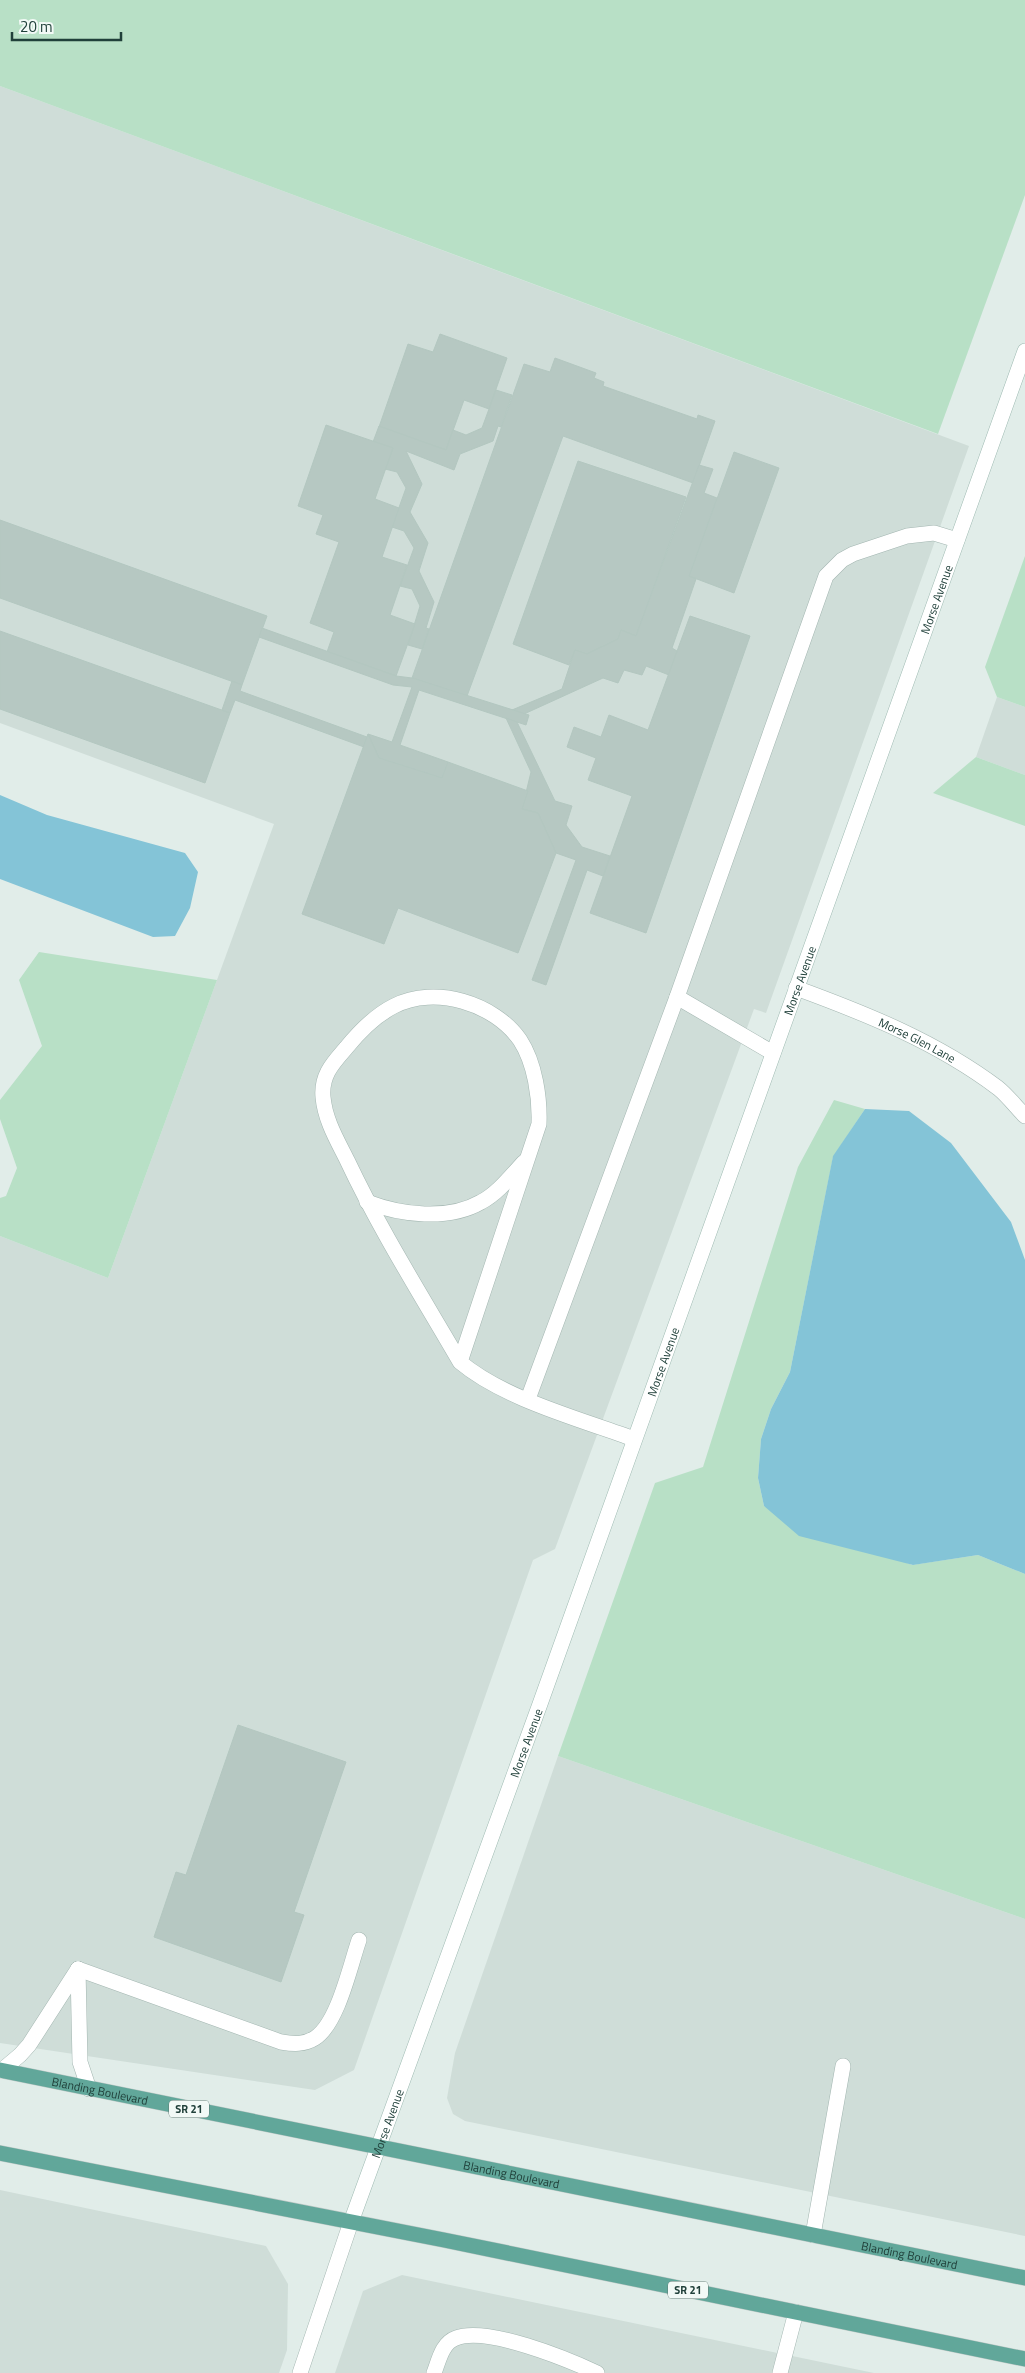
<svg xmlns="http://www.w3.org/2000/svg" width="1025" height="2373" viewBox="0 0 1025 2373" font-family="'Titillium Web',sans-serif">
<style>
.built{fill:#cfddd8}
.green{fill:#b8e0c6}
.water{fill:#84c4d7}
.building{fill:#b6c8c2;stroke:#b3c7c0}
.lines{fill:none;stroke-linecap:round;stroke-linejoin:round}
.lane-casing{stroke:#a3b6b1;stroke-width:16}
.street-casing{stroke:#a3b6b1;stroke-width:16}
.secondary-casing{stroke:#9ebab2;stroke-width:16}
.primary-casing{stroke:#c1cac8;stroke-width:16}
.lane{stroke:#fff;stroke-width:15}
.street{stroke:#fff;stroke-width:15}
.secondary{stroke:#fff;stroke-width:15}
.primary{stroke:#61a79a;stroke-width:15}
.labels{text-anchor:middle;dominant-baseline:central;stroke-width:4;stroke-linejoin:round;paint-order:stroke}
.shield{fill:#f2f9f6;stroke:#5f7872;stroke-width:1}
.shield-label{font-size:11px;font-weight:bold;fill:#20403a}
.street-label{font-size:12px;fill:#20403a;stroke:#f2f9f6}
</style>
<rect width="100%" height="100%" fill="#e1ede9"/>
<!-- built -->
<g class="built">
<path d="M0,86L969,446L766,1013L754,1009L555,1549L533,1560L354,2070L315,2090L0,2043V1236L108,1278L274,824L0,723Z"/>
<path d="M997,697L1025,707V775L976,757Z"/>
<path d="M558,1756L1025,1919V2236L465,2121L453,2114L447,2098L455,2053Z"/>
<path d="M0,2190L266,2246L288,2284L287,2350L279,2373H0Z"/>
<path d="M402,2275L874,2373H335L363,2291Z"/>
</g>
<!-- green -->
<g class="green">
<path d="M0,0H1025V195L938,434L0,86Z"/>
<path d="M1025,556V707L997,697L985,667Z"/>
<path d="M976,757L1025,775V826L933,793Z"/>
<path d="M39,952L217,980L108,1278L0,1236V1198L6,1196L17,1168L0,1119V1100L42,1046L19,980Z"/>
<path d="M834,1100L865,1109L833,1157L790,1372L771,1409L761,1439L758,1478L764,1506L912,1565L978,1555L1025,1574V1919L558,1756L655,1483L703,1467L798,1167Z"/>
</g>
<!-- water -->
<g class="water">
<path d="M0,795L47,815L185,853L198,872L190,908L175,936L153,937L0,879Z"/>
<path d="M865,1109L909,1111L951,1143L1011,1222L1025,1260V1574L978,1555L913,1565L799,1536L764,1506L758,1478L761,1439L771,1409L790,1372L833,1156Z"/>
</g>
<!-- building -->
<g class="building">
<path d="M440,334L507,358L489,409L464,400L446,450L379,427L408,344L433,352Z"/>
<path d="M555,358L596,373L594,378L604,382L603,386L697,419L698,415L715,421L693,483L563,436L467,696L412,678L524,364L550,372Z"/>
<path d="M496,390L512,395L501,427L498,426L493,441L460,454L454,470L406,451L422,484L410,512L428,543L419,571L434,602L426,628L429,629L422,649L408,645L420,606L412,589L400,586L414,548L404,531L392,527L406,488L397,472L385,469L393,448L373,442L379,426L446,450L453,430L466,435L482,428Z"/>
<path d="M326,425L393,448L375,499L399,508L382,557L407,565L390,615L415,624L396,676L327,652L334,632L310,623L339,542L316,534L323,515L298,506Z"/>
<path d="M734,452L779,468L734,593L689,576Z"/>
<path d="M578,461L686,497L636,636L621,630L618,639L587,654L575,650L569,665L513,644Z"/>
<path d="M699,465L713,469L704,493L717,498L689,576L696,579L672,648L677,651L669,675L646,666L642,675L624,670L618,683L603,678L524,714L512,710L562,689L575,650L587,654L618,639L621,630L636,636Z"/>
<path d="M0,520L267,616L242,685L0,598Z"/>
<path d="M690,616L750,636L646,933L590,913L632,796L588,780L596,758L567,747L574,727L601,737L609,715L648,730Z"/>
<path d="M262,628L396,676L412,678L529,715L526,725L419,690L400,745L448,762L442,778L379,758L368,734L392,742L412,687L393,685L259,637Z"/>
<path d="M0,631L230,713L205,783L0,709Z"/>
<path d="M232,681L242,685L240,691L367,737L364,747L235,700L230,713L222,710Z"/>
<path d="M506,718L517,722L555,801L572,806L566,825L582,847L610,856L603,876L587,870L546,985L532,980L576,860L556,853L538,813L522,809L531,772Z"/>
<path d="M368,734L379,758L442,778L448,762L528,791L522,809L538,813L556,853L518,953L398,908L384,944L302,914Z"/>
<path d="M238,1725L346,1762L294,1912L304,1915L281,1982L154,1937L176,1872L186,1875Z"/>
</g>
<g class="lines">
<defs>
<g id="lane">
<path d="M773,1053L677,997L826,576L842,560L853,554L907,536L934,533L957,540"/>
<path d="M367,1202C401,1215 448,1221 481,1202C498,1193 511,1176 524,1162"/>
<path d="M460,1362L539,1124C540,1098 535,1063 520,1040C494,1003 435,985 394,1006C376,1015 359,1032 346,1048C333,1063 321,1075 323,1097C325,1120 337,1140 347,1160C380,1230 421,1295 460,1362C504,1399 580,1419 634,1439"/>
<path d="M528,1399L677,997"/>
<path d="M78,1969L281,2042C293,2044 304,2045 315,2038C338,2023 350,1966 359,1940"/>
<path d="M78,1969L80,2062L89,2089"/>
<path d="M1,2071L20,2055L29,2045L78,1969"/>
<path d="M813,2235L843,2066"/>
<path d="M434,2373C439,2360 442,2343 456,2338C487,2326 567,2359 597,2373"/>
<path d="M780,2373L796,2312"/>
</g>
<g id="street">
<path id="s1" d="M796,988C867,1014 937,1042 998,1088C1008,1096 1016,1107 1025,1116"/>
<path d="M300,2373L351,2222"/>
</g>
<g id="secondary">
<path id="s2" d="M351,2222L540,1704L1025,351"/>
</g>
<g id="primary">
<path id="s3" d="M0,2070L1025,2278"/>
<path d="M0,2153L444,2240L1025,2359"/>
</g>
</defs>
<!-- lane casing -->
<use href="#lane" class="lane-casing"/>
<!-- street casing -->
<use href="#street" class="street-casing"/>
<!-- secondary casing -->
<use href="#secondary" class="secondary-casing"/>
<!-- primary casing -->
<use href="#primary" class="primary-casing"/>
<!-- lane -->
<use href="#lane" class="lane"/>
<!-- street -->
<use href="#street" class="street"/>
<!-- secondary -->
<use href="#secondary" class="secondary"/>
<!-- primary -->
<use href="#primary" class="primary"/>
</g>
<g class="labels">
<!-- shield labels -->
<g class="shield">
<rect x="169" y="2100.5" width="40" height="17" rx="4"/>
<rect x="668" y="2281.5" width="40" height="17" rx="4"/>
</g>
<g class="shield-label">
<text x="189" y="2109">SR 21</text>
<text x="688" y="2290">SR 21</text>
</g>
<!-- street labels -->
<g class="street-label">
<text stroke="none"><textPath href="#s2" startOffset="1725">Morse Avenue</textPath></text>
<text stroke="none"><textPath href="#s2" startOffset="1320">Morse Avenue</textPath></text>
<text stroke="none"><textPath href="#s1" startOffset="132">Morse Glen Lane</textPath></text>
<text stroke="none"><textPath href="#s2" startOffset="915">Morse Avenue</textPath></text>
<text stroke="none"><textPath href="#s2" startOffset="510">Morse Avenue</textPath></text>
<text stroke="none"><textPath href="#s3" startOffset="102">Blanding Boulevard</textPath></text>
<text stroke="none"><textPath href="#s2" startOffset="105">Morse Avenue</textPath></text>
<text stroke="none"><textPath href="#s3" startOffset="522">Blanding Boulevard</textPath></text>
<text stroke="none"><textPath href="#s3" startOffset="928">Blanding Boulevard</textPath></text>
</g>
</g>
<!-- scale -->
<path d="M12 32v8h109v-8" fill="none" stroke="#20403a" stroke-width="2.5"/>
<text x="20" y="32" font-size="15" fill="#20403a" stroke="#f2f9f6" stroke-width="4" paint-order="stroke">20 m</text>
</svg>
